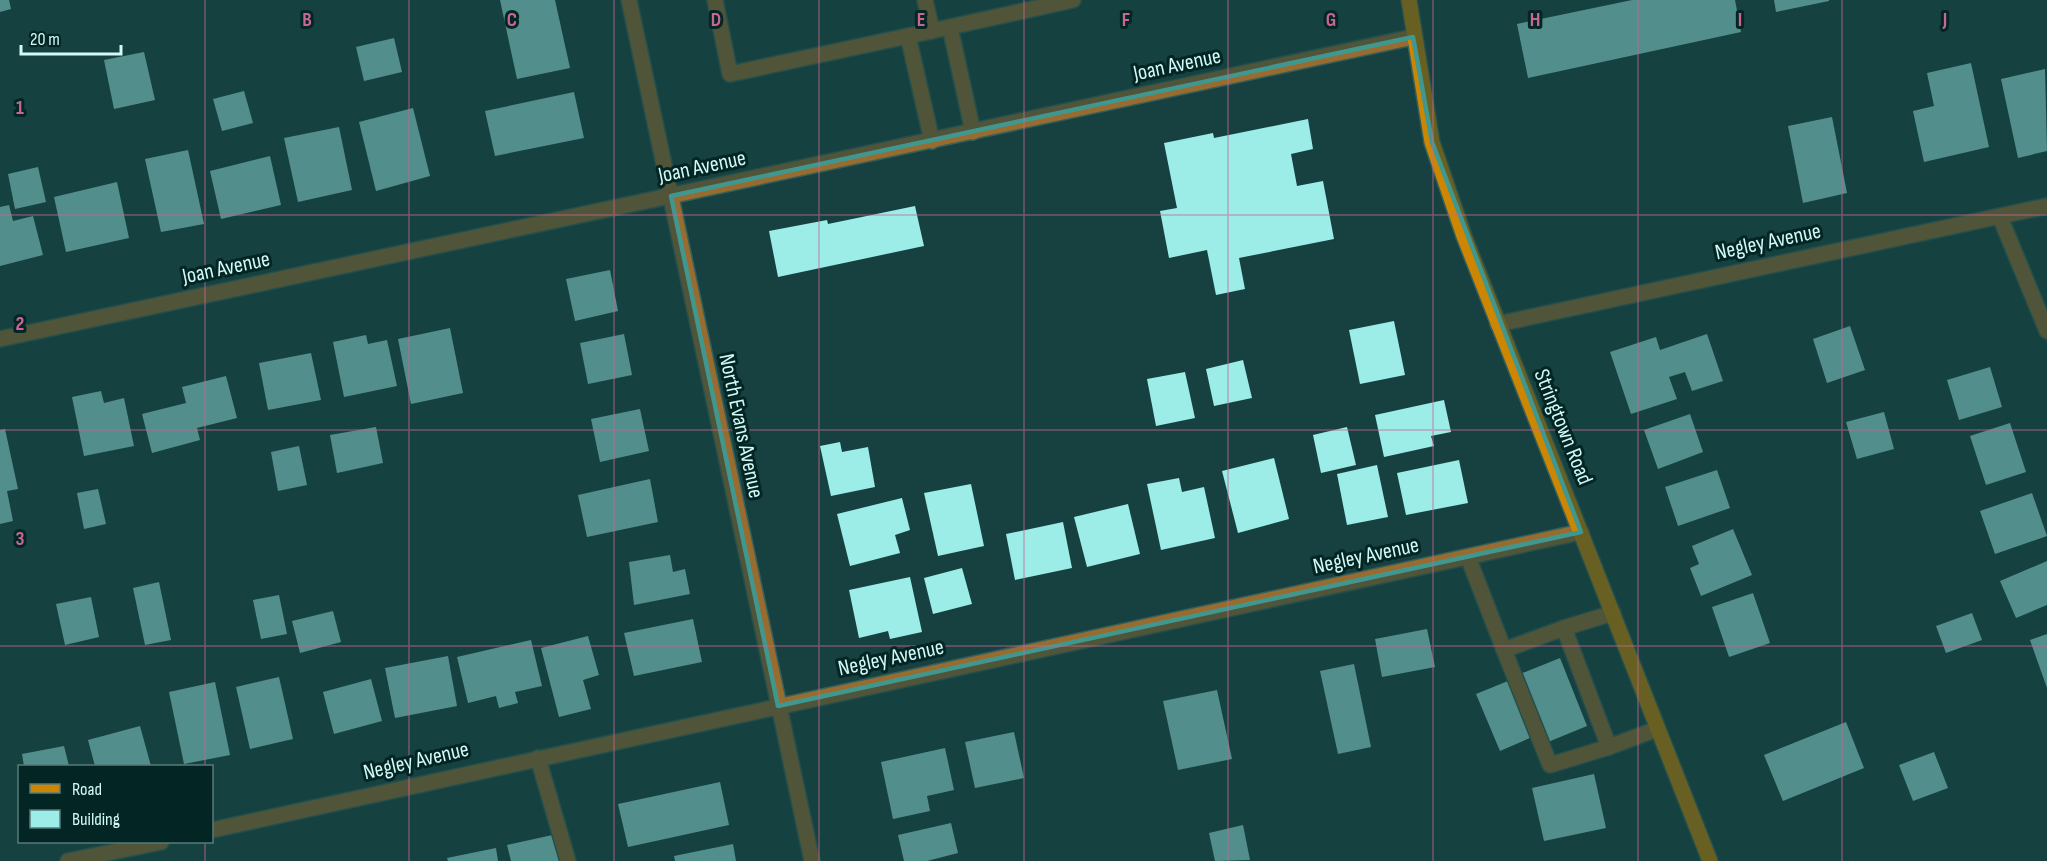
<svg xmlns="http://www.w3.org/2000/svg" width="2047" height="861" viewBox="0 0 2047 861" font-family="'Sofia Sans Condensed',sans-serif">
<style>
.building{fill:#9cece8}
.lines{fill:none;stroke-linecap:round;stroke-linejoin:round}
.service-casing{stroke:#345f5d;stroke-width:18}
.minor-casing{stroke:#345f5d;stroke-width:18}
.secondary-casing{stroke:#345f5d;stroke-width:18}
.service{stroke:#986c2f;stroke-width:15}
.minor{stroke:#986c2f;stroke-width:15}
.secondary{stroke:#cd8601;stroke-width:15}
.marked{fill:none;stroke:#409790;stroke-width:4.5;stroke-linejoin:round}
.grid{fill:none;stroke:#c86792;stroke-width:1.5;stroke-opacity:0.55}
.labels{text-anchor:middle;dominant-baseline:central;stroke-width:6;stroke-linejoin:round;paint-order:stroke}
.street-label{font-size:22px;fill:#d4faf7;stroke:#032625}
.grid-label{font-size:20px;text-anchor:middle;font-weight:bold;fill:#c86792;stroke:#032625;stroke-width:6;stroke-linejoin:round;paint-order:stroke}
</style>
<rect width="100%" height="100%" fill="#164140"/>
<!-- building -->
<g class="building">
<path d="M0,0H9L11,9L0,12Z"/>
<path d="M500,0H555L570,68L517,79Z"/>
<path d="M1632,0H1735L1741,32L1528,78L1517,24Z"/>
<path d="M1774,0H1829V1L1776,12Z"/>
<path d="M394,38L402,72L364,81L356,47Z"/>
<path d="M144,52L155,100L114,109L104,60Z"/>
<path d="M1971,63L1989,147L1924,162L1913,111L1934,106L1927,73Z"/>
<path d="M2045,69L2047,151L2018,158L2001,79Z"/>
<path d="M244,91L253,123L222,131L213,99Z"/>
<path d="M574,92L584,138L495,156L485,111Z"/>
<path d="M413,108L430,176L376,191L359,122Z"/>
<path d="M1832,117L1847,193L1803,203L1788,126Z"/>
<path d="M1308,119L1313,149L1291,154L1297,186L1323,181L1334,239L1239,258L1245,289L1216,295L1207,250L1169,258L1160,211L1177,208L1164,143L1213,133L1214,138Z"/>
<path d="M339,127L352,190L298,202L284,138Z"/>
<path d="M188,150L204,224L161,232L145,159Z"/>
<path d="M270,156L281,205L221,219L210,171Z"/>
<path d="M38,167L46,202L15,209L8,174Z"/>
<path d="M117,182L129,238L66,252L54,197Z"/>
<path d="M9,205L13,221L33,216L43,255L0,266V207Z"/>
<path d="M915,206L924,246L778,277L769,231L827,220L828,224Z"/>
<path d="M610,270L618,311L575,321L566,279Z"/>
<path d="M1394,321L1405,375L1360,384L1349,330Z"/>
<path d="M1850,326L1865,370L1827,383L1813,339Z"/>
<path d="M450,328L463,393L411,404L398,339Z"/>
<path d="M624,334L632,375L588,384L580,343Z"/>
<path d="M1707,334L1723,381L1692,391L1685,372L1669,377L1677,399L1631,414L1610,352L1656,337L1660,350Z"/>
<path d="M366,335L368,344L387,340L397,386L344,397L333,342Z"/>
<path d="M311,353L321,400L268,410L259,363Z"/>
<path d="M1243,360L1252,398L1214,406L1206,369Z"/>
<path d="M1990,367L2002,407L1959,420L1947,380Z"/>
<path d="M1185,372L1195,418L1156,426L1147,379Z"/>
<path d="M226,376L237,418L197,428L200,440L152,453L142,414L186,403L182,387Z"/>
<path d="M101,391L104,403L124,398L134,446L84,456L72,397Z"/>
<path d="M1444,400L1451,432L1431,436L1434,446L1384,457L1375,415Z"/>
<path d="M640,409L649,451L600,462L591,419Z"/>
<path d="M1884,412L1894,449L1857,459L1846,422Z"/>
<path d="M1690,414L1703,452L1658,469L1644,430Z"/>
<path d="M2010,423L2026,472L1986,485L1970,436Z"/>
<path d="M376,427L383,463L337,473L330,435Z"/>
<path d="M1347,427L1356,465L1321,473L1313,435Z"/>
<path d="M5,429L18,489L7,491L13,521L0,524V430Z"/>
<path d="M840,442L842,452L868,447L875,487L831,496L820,446Z"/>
<path d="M299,446L307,485L278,491L271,452Z"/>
<path d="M1274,458L1289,519L1238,533L1222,471Z"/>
<path d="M1459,460L1468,503L1406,515L1397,473Z"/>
<path d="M1377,465L1388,517L1347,525L1337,474Z"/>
<path d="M1717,470L1730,508L1678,526L1665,487Z"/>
<path d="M1179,478L1182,492L1204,487L1215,538L1161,550L1147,484Z"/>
<path d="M650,479L658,522L587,537L578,495Z"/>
<path d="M971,484L984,546L938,556L924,493Z"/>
<path d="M98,489L106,524L84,529L77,493Z"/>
<path d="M2032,493L2047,536L1995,554L1980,511Z"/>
<path d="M902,498L910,530L895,535L900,553L850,566L837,514Z"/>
<path d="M1128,504L1140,554L1087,567L1074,517Z"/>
<path d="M1063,522L1072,568L1015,580L1006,534Z"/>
<path d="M1733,529L1752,575L1701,596L1690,568L1699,564L1692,546Z"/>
<path d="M670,555L673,572L685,569L690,594L634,605L629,562Z"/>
<path d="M2047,561V605L2016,618L2000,581Z"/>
<path d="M962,568L972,604L933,614L924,578Z"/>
<path d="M910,577L922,632L890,639L888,631L859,638L849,590Z"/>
<path d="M159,582L171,640L145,645L133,588Z"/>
<path d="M1753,593L1770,643L1729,657L1712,607Z"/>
<path d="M279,595L287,634L261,639L253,600Z"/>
<path d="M91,597L99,637L65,645L56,604Z"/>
<path d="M333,611L341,642L300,653L292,621Z"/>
<path d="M1972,613L1982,640L1946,653L1936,626Z"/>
<path d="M693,619L702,662L634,676L624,633Z"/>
<path d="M1427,629L1435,667L1382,677L1375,639Z"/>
<path d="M2047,634V688L2030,640Z"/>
<path d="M588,636L599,675L583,680L591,709L559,717L541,648Z"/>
<path d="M531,640L542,686L515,692L518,703L499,708L496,696L468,703L457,657Z"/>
<path d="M448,656L457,706L395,718L385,668Z"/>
<path d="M1560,658L1587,726L1548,742L1520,674Z"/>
<path d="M1354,664L1371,747L1338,754L1320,671Z"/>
<path d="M279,677L293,739L250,749L236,687Z"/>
<path d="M371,679L382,721L334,734L323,692Z"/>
<path d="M1508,681L1532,737L1500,751L1476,694Z"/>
<path d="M215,682L230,755L184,764L169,692Z"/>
<path d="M1217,690L1232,759L1178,770L1163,701Z"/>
<path d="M1846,722L1864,768L1783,801L1764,755Z"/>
<path d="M140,726L151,766H95L88,740Z"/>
<path d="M1014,732L1024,778L975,788L965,742Z"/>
<path d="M64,746L69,766H24L22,754Z"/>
<path d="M945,748L954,790L927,796L930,811L893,819L881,762Z"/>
<path d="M1934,752L1948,788L1913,801L1899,765Z"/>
<path d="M1594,774L1606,828L1544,841L1532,788Z"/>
<path d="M720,782L729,825L628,847L618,804Z"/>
<path d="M951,823L958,853L927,861H904L898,835Z"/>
<path d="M1243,825L1250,860L1215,861L1209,833Z"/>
<path d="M557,834L563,861H511L507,845Z"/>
<path d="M733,844L736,861H675L674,856Z"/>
<path d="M496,848L498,861H448L447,858Z"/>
</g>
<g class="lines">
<defs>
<g id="service">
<path d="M715,0L730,74L908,36L932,141"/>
<path d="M925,0L932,31"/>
<path d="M908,36L950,27"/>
<path d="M973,132L950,27L1073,0"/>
<path d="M1468,557L1504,650L1564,628"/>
<path d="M1613,613L1564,628L1609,747L1657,729"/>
<path d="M1504,650L1550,765L1609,747"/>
<path d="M538,758L568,861"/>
</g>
<g id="minor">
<path d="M629,0L812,861"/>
<path d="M2000,217L2047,331"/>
<path d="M1498,324L2047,206"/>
<path d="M0,339L1413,37"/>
<path d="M212,830L1581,532"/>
<path d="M68,861L161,842"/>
</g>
<path id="secondary" d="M1409,0L1432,142L1464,236L1710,861"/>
</defs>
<!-- service casing -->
<use href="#service" class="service-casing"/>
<!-- minor casing -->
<use href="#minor" class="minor-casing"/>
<!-- secondary casing -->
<use href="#secondary" class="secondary-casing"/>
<!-- service -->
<use href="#service" class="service"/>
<!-- minor -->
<use href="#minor" class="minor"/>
<!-- secondary -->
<use href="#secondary" class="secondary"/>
</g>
<!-- marked area -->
<path d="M0 0H2047V861H0ZM1413,37L1432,142L1581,532L778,706L671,196Z" fill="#164140" fill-opacity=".55" fill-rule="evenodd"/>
<path class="marked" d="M1413,37L1432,142L1581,532L778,706L671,196Z"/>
<!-- grid -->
<path class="grid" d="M205,0V766M409,0V861M614,0V861M819,0V861M1024,0V861M1228,0V861M1433,0V861M1638,0V861M1842,0V861M0,215H2047M0,430H2047M0,646H2047M205,842V861"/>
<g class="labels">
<!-- street labels -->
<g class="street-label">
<text transform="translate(1177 65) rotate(-12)">Joan Avenue</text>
<text transform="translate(702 167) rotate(-12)">Joan Avenue</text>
<text transform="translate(1768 242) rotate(-12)">Negley Avenue</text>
<text transform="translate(226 268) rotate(-12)">Joan Avenue</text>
<text transform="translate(741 426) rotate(78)">North Evans Avenue</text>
<text transform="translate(1563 427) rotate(68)">Stringtown Road</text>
<text transform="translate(1366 556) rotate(-12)">Negley Avenue</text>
<text transform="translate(891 658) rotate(-12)">Negley Avenue</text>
<text transform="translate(416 761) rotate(-13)">Negley Avenue</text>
</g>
</g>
<g class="grid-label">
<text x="307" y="26">B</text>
<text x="512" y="26">C</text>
<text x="716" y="26">D</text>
<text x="921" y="26">E</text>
<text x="1126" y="26">F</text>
<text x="1331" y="26">G</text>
<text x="1535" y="26">H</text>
<text x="1740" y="26">I</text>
<text x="1945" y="26">J</text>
<text x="20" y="114">1</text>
<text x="20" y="330">2</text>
<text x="20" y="545">3</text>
</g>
<!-- legend -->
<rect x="18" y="765" width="195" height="78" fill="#032625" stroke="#577b79" stroke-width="1.5"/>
<rect x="30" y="784" width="30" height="9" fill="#cd8601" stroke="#577b79" stroke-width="1.5"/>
<text x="72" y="795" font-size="18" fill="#d4faf7">Road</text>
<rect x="30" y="810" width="30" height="18" fill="#9cece8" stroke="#577b79" stroke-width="1.5"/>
<text x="72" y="825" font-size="18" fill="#d4faf7">Building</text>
<!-- scale -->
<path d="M21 45v9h100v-9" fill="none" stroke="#d4faf7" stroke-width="3"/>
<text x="30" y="45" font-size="18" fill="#d4faf7" stroke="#032625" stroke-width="4.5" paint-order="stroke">20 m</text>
</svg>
